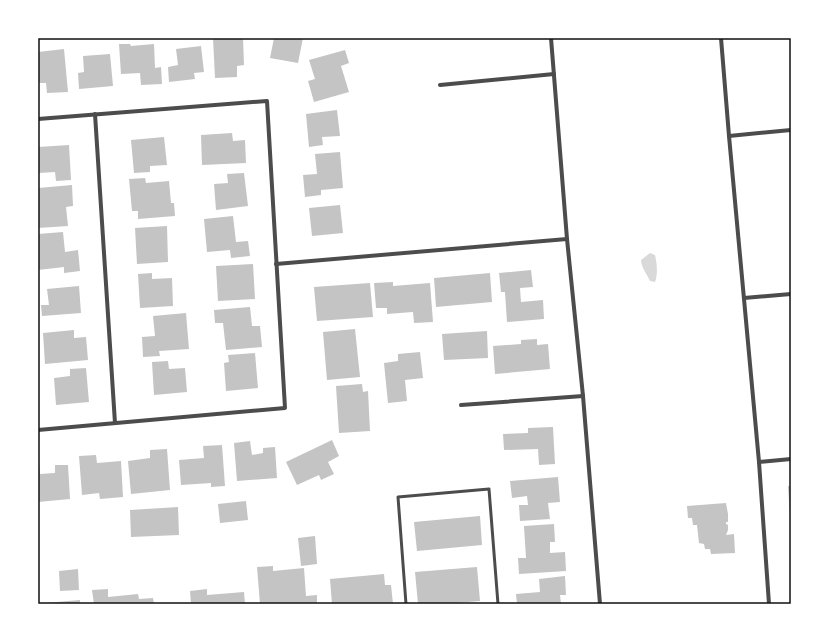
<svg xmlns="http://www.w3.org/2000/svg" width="829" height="642" viewBox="0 0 829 642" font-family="'Fira Sans',sans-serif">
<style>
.water{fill:#d9d9d9}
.building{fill:#c4c4c4}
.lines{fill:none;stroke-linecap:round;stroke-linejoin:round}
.service{stroke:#4c4c4c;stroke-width:3}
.minor{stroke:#4c4c4c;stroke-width:4}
.neatline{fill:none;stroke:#111;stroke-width:1.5}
</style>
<rect width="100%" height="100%" fill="#fff"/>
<!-- water -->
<path class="water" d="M650,253L655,255C657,263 658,275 655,282L650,281C647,274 641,267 641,260Z"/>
<!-- building -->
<g class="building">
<path d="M213,38H243L244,65L237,66V77L215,78Z"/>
<path d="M274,38H303L298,63L270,58Z"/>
<path d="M119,44H130L131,46L154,44L155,68L161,67L162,84L141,85L140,73L121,74Z"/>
<path d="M201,46L204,72L194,73L195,79L169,82L168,67L178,65L176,49Z"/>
<path d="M64,49L68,92L47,93L46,83H38V52Z"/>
<path d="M345,50L349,63L341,66L349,92L314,102L308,81L315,79L309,60Z"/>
<path d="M110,54L113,86L79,89L78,73L84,72L83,56Z"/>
<path d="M337,110L340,136L322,137L323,145L309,147L306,114Z"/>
<path d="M232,133L233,141L245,140L246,163L202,165L201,135Z"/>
<path d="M164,137L167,165L150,166V172L134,173L131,140Z"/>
<path d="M69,145L71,180L56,181L55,172L39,173L38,147Z"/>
<path d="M340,152L343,188L321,190V195L305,197L303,175L317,174L315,154Z"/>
<path d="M244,173L248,206L216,210L214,184L228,183L227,174Z"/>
<path d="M145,178L146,183L169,181L171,203H174L175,216L138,219V211H132L129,179Z"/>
<path d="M72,185L73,206L66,207L68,226L38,228V188Z"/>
<path d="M340,205L343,233L312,236L309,208Z"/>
<path d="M233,216L236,242L248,241L250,256L231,258L230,250L207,252L204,219Z"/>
<path d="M167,226L168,262L137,264L135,228Z"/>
<path d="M63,232L65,252L78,250L80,271L64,273V267L38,270V234Z"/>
<path d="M253,264L255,299L218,301L216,266Z"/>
<path d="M531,270L533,287L520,288L521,302L543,300L544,319L507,322L505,292H501L499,273Z"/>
<path d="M152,273V279L172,278L173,306L140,308L138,274Z"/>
<path d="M490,273L492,302L436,307L434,278Z"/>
<path d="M393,282V286L430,283L433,322L414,323L413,312L387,314V308H376L374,283Z"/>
<path d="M370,283L373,317L317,321L314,287Z"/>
<path d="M79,286L81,313L42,316L41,305H49L47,289Z"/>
<path d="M250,307L252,326H260L262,347L226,350L223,323H215L214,310Z"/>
<path d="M186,313L189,349L159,351L160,356L143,357L142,337L155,336L153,316Z"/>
<path d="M355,329L360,377L327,380L323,332Z"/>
<path d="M74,330V338L86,337L88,360L45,364L43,333Z"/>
<path d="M487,331L488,358L444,360L442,334Z"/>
<path d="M537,339V345L548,344L550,369L495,374L493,346L521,344V340Z"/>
<path d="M420,352L423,378L405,380L407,401L388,403L384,363L398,361V354Z"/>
<path d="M255,353L258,388L226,391L224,363L229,362L228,355Z"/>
<path d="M168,361L169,369L185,368L187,392L154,395L152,362Z"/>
<path d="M86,368L89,402L56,405L54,378L70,376V369Z"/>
<path d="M362,384L363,392L368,391L370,431L339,433L336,386Z"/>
<path d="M553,427L555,464L539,465L538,449L504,450L503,434L528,433V428Z"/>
<path d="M332,440L339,456L328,462L334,474L321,480L319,475L297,485L286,462Z"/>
<path d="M250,441L252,455L263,453V448L275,447L277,478L237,481L234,443Z"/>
<path d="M222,445L225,486L211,487V483L181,485L179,460L204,458L203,446Z"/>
<path d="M167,449L170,490L131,494L128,461L150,458V450Z"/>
<path d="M96,455L97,463L121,461L123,497L100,499L99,493L82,495L79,456Z"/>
<path d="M38,460H39L40,474L55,473V465H68L70,499L38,502Z"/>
<path d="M558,477L560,502L548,503L550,519L520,521L519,505H528L527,496L512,498L510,481Z"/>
<path d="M788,486H791V515H790Z"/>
<path d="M246,501L248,520L220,523L218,504Z"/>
<path d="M726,503L728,514V522H726V524L728,525V530L726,535L734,534L735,553L711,554L710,549H705L704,544L699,543L697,525H693L692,518H688L687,506Z"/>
<path d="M178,507L179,535L131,537L130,510Z"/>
<path d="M480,516L482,545L417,551L414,522Z"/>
<path d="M554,524L555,542H550V553L565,552L566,571L519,574L518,558H526L524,526Z"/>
<path d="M315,536L317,564L301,566L298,538Z"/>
<path d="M273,566V571L304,568L306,596L317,595V604H260L257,567Z"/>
<path d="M477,567L480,601L444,604H418L415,572Z"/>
<path d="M78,569L79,590L60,591L59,571Z"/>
<path d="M384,574L385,585H391L393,604H332L330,579Z"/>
<path d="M565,576L566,595H560L561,604H517L516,594L540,592L539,579Z"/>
<path d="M108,589V597L138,594L139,599L153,598L154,604H94L92,590Z"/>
<path d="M207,589V595L244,592L245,604H191L190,591Z"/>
<path d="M80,600V604H46L45,603Z"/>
</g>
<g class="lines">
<!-- service -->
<path class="service" d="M406,604L398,497L489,489L498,604"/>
<!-- minor -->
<g class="minor">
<path d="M551,38L567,239L583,396L600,604"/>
<path d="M721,38L729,136L759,462L769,604"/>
<path d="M440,85L554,74"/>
<path d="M95,114L115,423"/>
<path d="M38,119L267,101L285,408L38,430"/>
<path d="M729,136L791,130"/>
<path d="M276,264L567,239"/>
<path d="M744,298L791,294"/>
<path d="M461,405L583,396"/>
<path d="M759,462L791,459"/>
</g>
</g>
<!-- border -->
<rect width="829" height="642" fill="none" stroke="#ffffff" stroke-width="78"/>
<rect x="39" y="39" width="751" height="564" class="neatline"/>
</svg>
